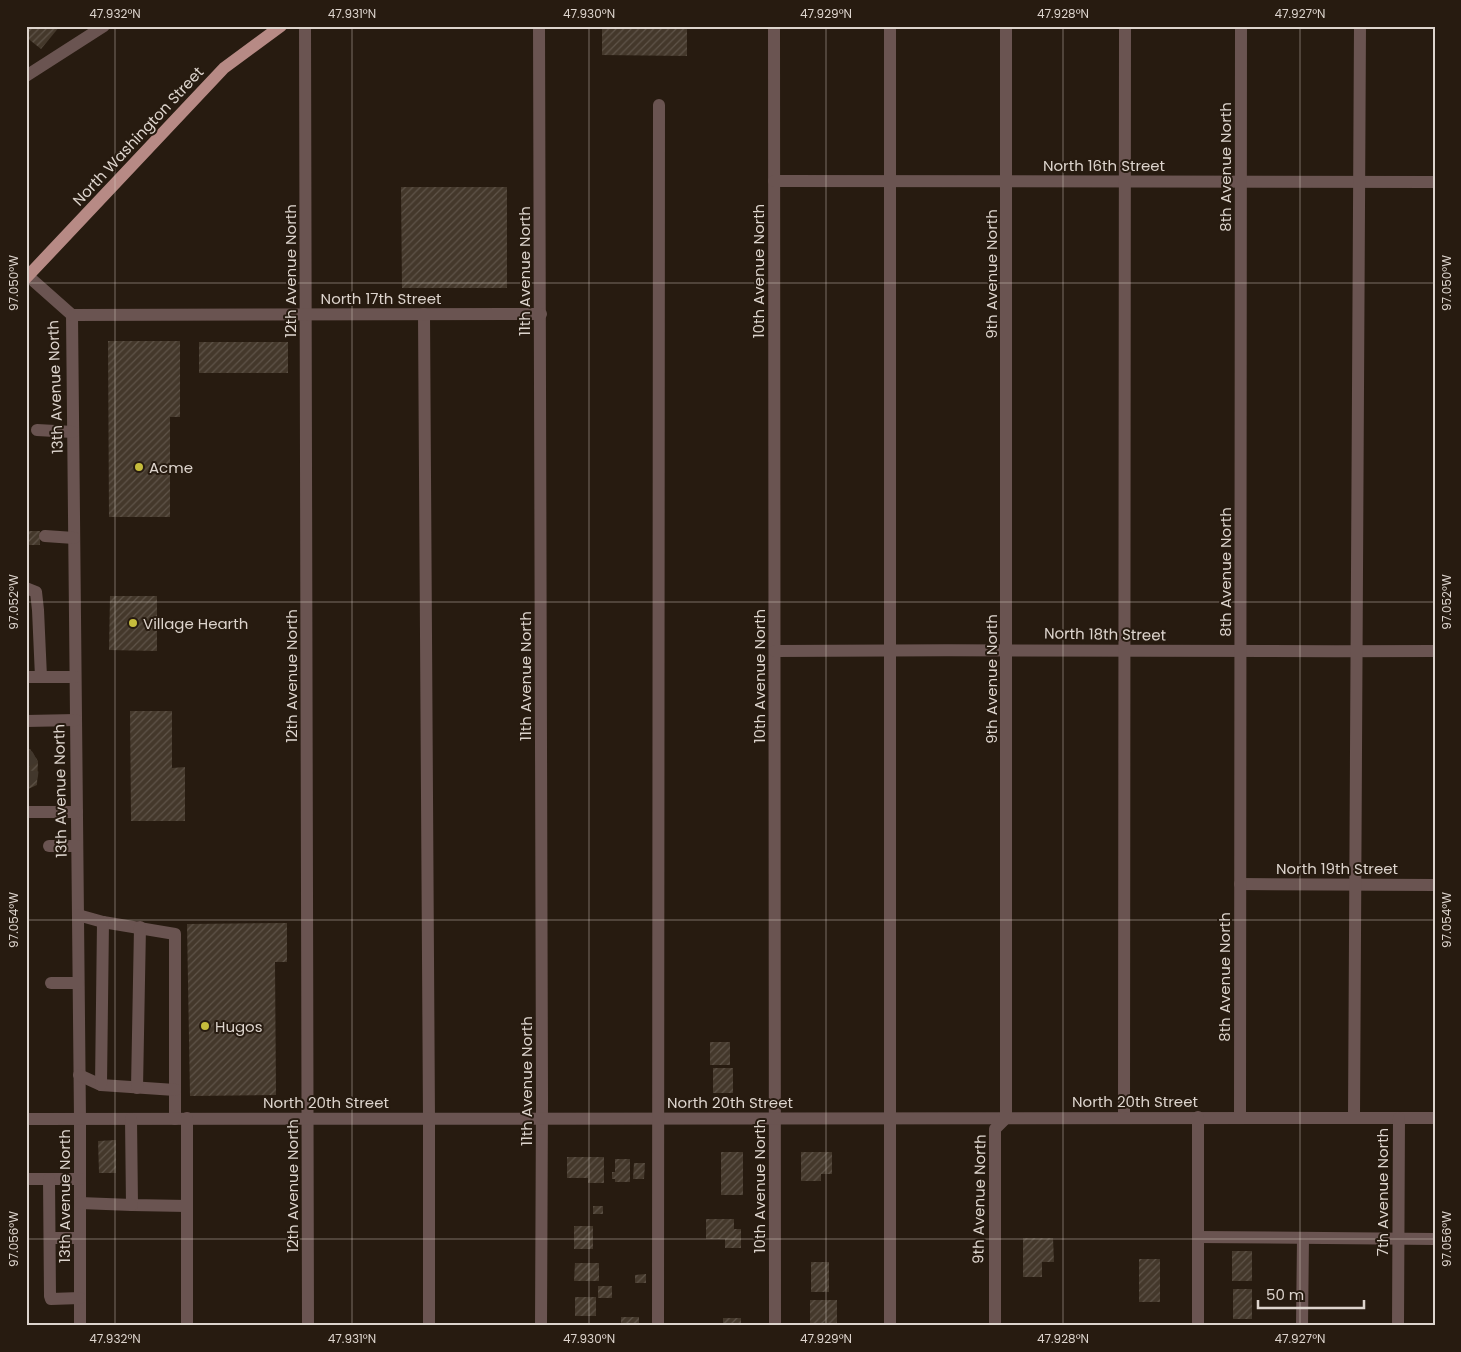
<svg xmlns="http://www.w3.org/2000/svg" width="1461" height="1352" viewBox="0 0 1461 1352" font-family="Poppins,sans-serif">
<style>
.building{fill:url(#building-hatch)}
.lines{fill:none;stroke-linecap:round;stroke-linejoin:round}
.minor-tunnel{stroke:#42372c;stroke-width:12;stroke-dasharray:12 6;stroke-linecap:butt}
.minor{stroke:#6a5451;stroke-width:12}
.major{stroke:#b78a85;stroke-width:12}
.ticks{fill:none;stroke:#ddd4cd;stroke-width:1;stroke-opacity:0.45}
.poi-dot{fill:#c6bc3c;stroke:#271b10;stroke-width:2}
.labels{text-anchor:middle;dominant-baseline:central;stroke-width:4;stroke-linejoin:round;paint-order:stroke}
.street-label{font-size:15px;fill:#ddd4cd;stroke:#271b10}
.poi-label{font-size:15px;fill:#ddd4cd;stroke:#271b10;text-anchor:start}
.neatline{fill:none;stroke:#ddd4cd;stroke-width:2}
.ticks-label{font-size:12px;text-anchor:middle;fill:#ddd4cd}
</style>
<defs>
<pattern id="building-hatch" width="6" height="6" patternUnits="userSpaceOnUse" patternTransform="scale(1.25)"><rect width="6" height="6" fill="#44382b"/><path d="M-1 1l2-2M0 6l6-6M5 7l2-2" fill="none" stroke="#5f5449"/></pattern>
</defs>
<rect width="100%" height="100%" fill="#271b10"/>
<!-- building -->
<g class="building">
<path d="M26,26H60L41,49L26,37Z"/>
<path d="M602,26H687V56L602,55Z"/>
<path d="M401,187H507V288H402Z"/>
<path d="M108,341H180V417H170V517H109Z"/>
<rect x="199" y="342" width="89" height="31"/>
<rect x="26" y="531" width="14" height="14"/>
<path d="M110,596H157V651L109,650Z"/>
<path d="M130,711H172V768L185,767V821H131Z"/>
<path d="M30,749L38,761L37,785L26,790V750Z"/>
<path d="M287,923V962H275L276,1095L190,1096L187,924Z"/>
<rect x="710" y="1042" width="20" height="23"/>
<rect x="713" y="1068" width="20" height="25"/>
<path d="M116,1140V1173H99L98,1141Z"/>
<rect x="721" y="1152" width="22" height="43"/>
<path d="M801,1152H832V1174H821V1181H801Z"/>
<path d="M567,1157H604V1183H588V1178H567Z"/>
<path d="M615,1159H630V1182H615V1179H612V1172H615Z"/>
<path d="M634,1163H645L644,1179H633Z"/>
<rect x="593" y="1206" width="10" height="8"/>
<path d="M706,1219H734V1229H741V1248H725V1239H706Z"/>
<rect x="574" y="1226" width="19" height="23"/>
<path d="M1023,1238H1053L1054,1262H1042V1277H1023Z"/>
<rect x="1232" y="1251" width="20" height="30"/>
<rect x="1139" y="1259" width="21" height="43"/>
<rect x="811" y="1262" width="18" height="30"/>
<path d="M575,1263H599V1281H574Z"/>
<path d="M646,1274V1283H635V1275Z"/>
<rect x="598" y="1286" width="14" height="12"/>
<rect x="1233" y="1289" width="19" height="30"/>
<rect x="575" y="1297" width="21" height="19"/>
<rect x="810" y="1300" width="27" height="26"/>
<rect x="621" y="1317" width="18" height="9"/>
<rect x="723" y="1318" width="18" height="8"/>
</g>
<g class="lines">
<!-- minor-tunnel -->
<path class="minor-tunnel" d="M26,756H28L33,766L32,776L26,781"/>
<!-- minor -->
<g class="minor">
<path d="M305,26L308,1326"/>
<path d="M539,26L542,1100L541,1326"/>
<path d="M774,26L775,1326"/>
<path d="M26,76L104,26"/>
<path d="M774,181L1435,182"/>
<path d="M28,276L72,315L80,1119V1326"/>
<path d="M424,314L429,1118V1326"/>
<path d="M72,315L541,314"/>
<path d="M37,430L73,432"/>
<path d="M45,536L74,538"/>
<path d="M26,588L36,592L38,610L41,677"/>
<path d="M775,651C995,649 1215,652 1435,651"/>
<path d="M26,677H75"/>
<path d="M26,721L76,720"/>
<path d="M26,812H77"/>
<path d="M49,846H77"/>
<path d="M1240,884L1435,885"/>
<path d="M78,915L103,922L175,934V1119"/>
<path d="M51,983H78"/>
<path d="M79,1075L101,1085L175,1090"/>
<path d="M101,1085L103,922"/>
<path d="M137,1088L140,927"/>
<path d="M1240,1117L1241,26"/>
<path d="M1354,1117L1360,26"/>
<path d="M1124,1118L1125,26"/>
<path d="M26,1119L1435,1118"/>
<path d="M131,1119L132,1205L187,1206"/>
<path d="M26,1179H80"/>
<path d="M49,1179L50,1296L51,1299L80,1298"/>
<path d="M80,1203L132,1205"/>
<path d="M1198,1237L1435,1239"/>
<path d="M50,1238H80"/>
<path d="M187,1326V1118"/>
<path d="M658,1326L659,105"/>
<path d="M890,1326V26"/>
<path d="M995,1326V1129L1006,1118V26"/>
<path d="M1198,1326V1117"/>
<path d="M1302,1326L1303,1238"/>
<path d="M1398,1326L1399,1118"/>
</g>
<!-- major -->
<path class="major" d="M26,278L224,68L281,26"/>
</g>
<!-- ticks -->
<path class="ticks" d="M115,26V1326M352,26V1326M589,26V1326M826,26V1326M1063,26V1326M1300,26V1326M26,283H1435M26,602H1435M26,920H1435M26,1239H1435"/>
<!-- markers -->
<g class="poi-dot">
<circle cx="139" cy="467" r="5"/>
<circle cx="133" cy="623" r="5"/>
<circle cx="205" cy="1026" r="5"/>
</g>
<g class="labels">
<!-- street labels -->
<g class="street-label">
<text transform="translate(138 136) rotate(-47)">North Washington Street</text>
<text x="1104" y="165">North 16th Street</text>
<text transform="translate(1225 167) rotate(-90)">8th Avenue North</text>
<text transform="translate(290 271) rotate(-90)">12th Avenue North</text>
<text transform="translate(524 271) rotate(-90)">11th Avenue North</text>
<text transform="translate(758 271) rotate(-90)">10th Avenue North</text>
<text transform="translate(991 274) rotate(-90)">9th Avenue North</text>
<text x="381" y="298">North 17th Street</text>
<text transform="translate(55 387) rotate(-92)">13th Avenue North</text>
<text transform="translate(1225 572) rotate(-90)">8th Avenue North</text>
<text transform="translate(1105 634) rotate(1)">North 18th Street</text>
<text transform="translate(291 676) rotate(-90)">12th Avenue North</text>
<text transform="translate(525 676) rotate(-90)">11th Avenue North</text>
<text transform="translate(759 676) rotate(-90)">10th Avenue North</text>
<text transform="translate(991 679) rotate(-90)">9th Avenue North</text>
<text transform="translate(60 791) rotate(-91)">13th Avenue North</text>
<text x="1337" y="868">North 19th Street</text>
<text transform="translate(1224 977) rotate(-90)">8th Avenue North</text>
<text transform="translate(526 1081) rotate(-90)">11th Avenue North</text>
<text x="1135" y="1101">North 20th Street</text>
<text x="326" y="1102">North 20th Street</text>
<text x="730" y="1102">North 20th Street</text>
<text transform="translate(292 1186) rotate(-90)">12th Avenue North</text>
<text transform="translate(759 1186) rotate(-90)">10th Avenue North</text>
<text transform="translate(1382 1192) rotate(-90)">7th Avenue North</text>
<text transform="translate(64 1196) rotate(-90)">13th Avenue North</text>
<text transform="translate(979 1199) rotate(-89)">9th Avenue North</text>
</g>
<!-- poi labels -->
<g class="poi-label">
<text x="149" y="467">Acme</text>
<text x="143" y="623">Village Hearth</text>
<text x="215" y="1026">Hugos</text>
</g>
</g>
<!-- border -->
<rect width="1461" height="1352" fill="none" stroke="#271b10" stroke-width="55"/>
<!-- scale -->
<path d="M1258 1300v8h106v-8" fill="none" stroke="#ddd4cd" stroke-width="2.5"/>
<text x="1266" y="1300" font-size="15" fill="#ddd4cd" stroke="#271b10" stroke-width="4" paint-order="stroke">50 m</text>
<rect x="28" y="28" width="1406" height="1296" class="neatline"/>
<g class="ticks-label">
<text x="115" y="18">47.932°N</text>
<text x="352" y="18">47.931°N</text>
<text x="589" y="18">47.930°N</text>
<text x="826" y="18">47.929°N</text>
<text x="1063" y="18">47.928°N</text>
<text x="1300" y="18">47.927°N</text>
<text transform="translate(1447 283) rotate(-90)" y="4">97.050°W</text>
<text transform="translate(14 283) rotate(-90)" y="4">97.050°W</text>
<text transform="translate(1447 602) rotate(-90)" y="4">97.052°W</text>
<text transform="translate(14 602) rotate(-90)" y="4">97.052°W</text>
<text transform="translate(1447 920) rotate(-90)" y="4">97.054°W</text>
<text transform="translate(14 920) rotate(-90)" y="4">97.054°W</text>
<text transform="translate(1447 1239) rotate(-90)" y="4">97.056°W</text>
<text transform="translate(14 1239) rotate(-90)" y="4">97.056°W</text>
<text x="115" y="1343">47.932°N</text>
<text x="352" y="1343">47.931°N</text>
<text x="589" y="1343">47.930°N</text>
<text x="826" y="1343">47.929°N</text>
<text x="1063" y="1343">47.928°N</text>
<text x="1300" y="1343">47.927°N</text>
</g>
</svg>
